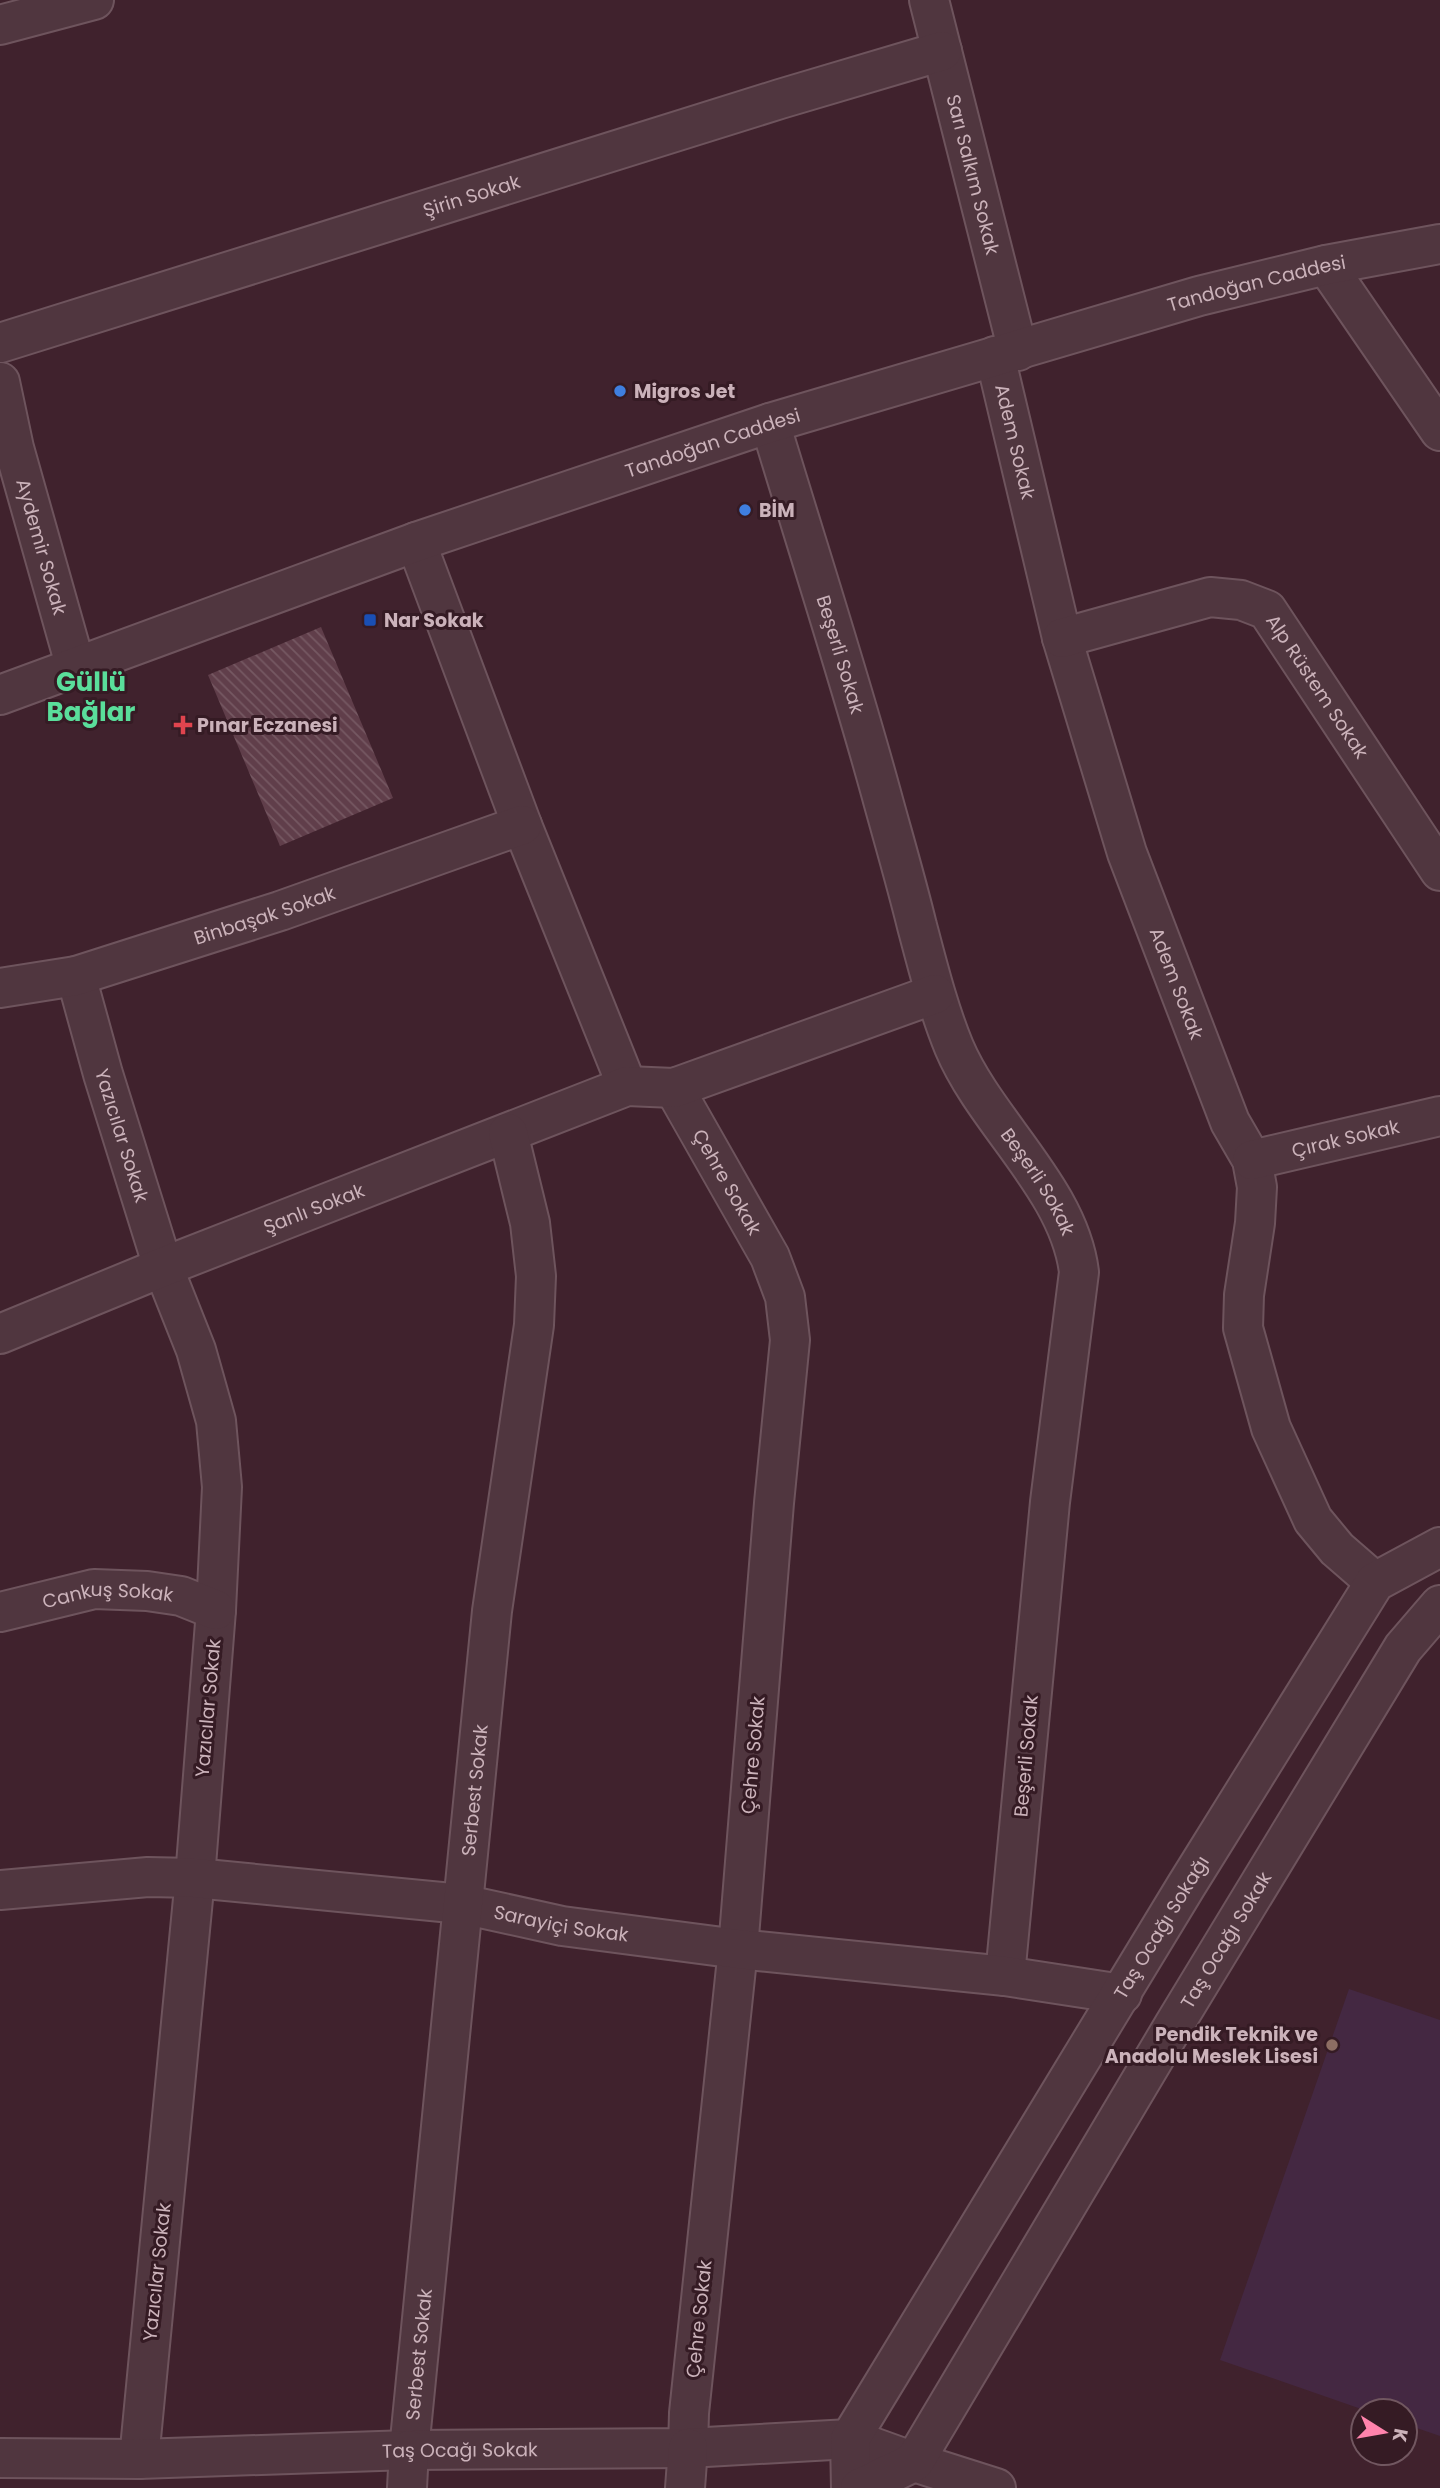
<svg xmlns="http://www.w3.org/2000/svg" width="1440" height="2488" viewBox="0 0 1440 2488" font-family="Poppins,sans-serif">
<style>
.park{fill:#442842}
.building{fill:url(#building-back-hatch)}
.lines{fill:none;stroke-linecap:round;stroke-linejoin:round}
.minor-casing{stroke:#6e545d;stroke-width:42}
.tertiary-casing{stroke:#6e545d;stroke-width:42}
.minor{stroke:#50363f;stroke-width:38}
.tertiary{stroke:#50363f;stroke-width:38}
.shop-dot{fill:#3f7fe0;stroke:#351b24;stroke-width:2.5}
.transit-dot{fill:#1a4fb4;stroke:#351b24;stroke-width:2.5}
.health-dot{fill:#e0444e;stroke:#351b24;stroke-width:2.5}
.education-dot{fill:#8d6e63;stroke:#351b24;stroke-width:2.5}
.labels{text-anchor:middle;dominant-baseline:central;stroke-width:6;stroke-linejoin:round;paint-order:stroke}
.street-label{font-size:19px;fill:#cbb2ba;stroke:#351b24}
.poi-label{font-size:19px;font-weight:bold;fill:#cbb2ba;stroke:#351b24;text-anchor:start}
.district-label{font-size:26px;font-weight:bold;fill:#5ade9b;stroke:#351b24}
</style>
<defs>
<pattern id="building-back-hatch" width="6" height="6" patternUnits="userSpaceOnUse" patternTransform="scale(1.75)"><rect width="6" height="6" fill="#603e4a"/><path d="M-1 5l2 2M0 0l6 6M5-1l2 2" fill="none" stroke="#755862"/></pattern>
</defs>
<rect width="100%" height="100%" fill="#40222d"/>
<!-- park -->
<path class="park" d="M1349,1989L1440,2020V2436L1405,2424V2411H1367L1220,2360Z"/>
<!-- building -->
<path class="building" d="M321,627L393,798L280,846L208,675Z"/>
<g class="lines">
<defs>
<g id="minor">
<path id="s1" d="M929,0L1018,351"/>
<path d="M0,25L94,0"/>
<path d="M1326,265L1440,431"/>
<path id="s2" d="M0,343L780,99L942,51"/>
<path id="s3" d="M995,356L1062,638L1127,853L1230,1122L1252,1160L1257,1187L1255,1223L1244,1295L1243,1328L1271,1428L1313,1520L1337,1549L1375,1582"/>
<path id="s4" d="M0,382L14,448L76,668"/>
<path id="s5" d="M770,423C807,546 847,669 881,793C893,837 906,881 917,926C928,967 938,1008 954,1047C986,1123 1069,1189 1079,1272L1050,1502L1005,1976"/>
<path d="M416,542L522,825L627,1086"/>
<path id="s6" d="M1062,638L1210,597L1241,600L1267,610L1440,871"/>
<path id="s7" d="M76,976L103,1074L163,1267L196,1350L216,1421L222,1487L216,1610L195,1878L139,2459"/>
<path id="s8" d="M0,988L76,976L280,911L522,825"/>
<path id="s9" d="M674,1088L770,1257L785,1297L790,1340L774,1503L738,1949L689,2413L688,2448"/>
<path id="s10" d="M1252,1160L1440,1116"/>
<path id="s11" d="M0,1334L163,1267L627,1086L674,1088L935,994"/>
<path id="s12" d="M0,1612L94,1589L147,1591L181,1596L216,1610"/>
<path id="s13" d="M0,1890L148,1877L195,1878L462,1904L562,1926L738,1949L1005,1976L1122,1994"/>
<path id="s14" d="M409,2450L492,1611L534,1325L536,1276L530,1223L508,1133"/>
</g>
<g id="tertiary">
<path id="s15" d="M0,695L416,542L770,423L1199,296L1326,265L1440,244"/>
<path id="s16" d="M0,2458L139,2459L409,2450L688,2448L850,2439L914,2462L996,2488"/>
<path d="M407,2488L409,2450"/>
<path d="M685,2488L688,2448"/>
<path id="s17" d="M851,2488L850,2439L1186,1886L1375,1582L1440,1547"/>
<path id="s18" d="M860,2488L914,2462L1174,2025L1403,1648L1440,1605"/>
</g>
</defs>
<!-- minor casing -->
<use href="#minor" class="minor-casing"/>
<!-- tertiary casing -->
<use href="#tertiary" class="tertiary-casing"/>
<!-- minor -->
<use href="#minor" class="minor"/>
<!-- tertiary -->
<use href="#tertiary" class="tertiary"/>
</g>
<!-- markers -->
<g class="shop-dot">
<circle cx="620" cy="391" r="7"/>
<circle cx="745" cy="510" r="7"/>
</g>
<rect class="transit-dot" x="363" y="613" width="14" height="14" rx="3.5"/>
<path class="health-dot" d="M179.5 714.5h7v7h7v7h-7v7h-7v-7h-7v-7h7z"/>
<circle class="education-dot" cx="1332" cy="2045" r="7"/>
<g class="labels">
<!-- street labels -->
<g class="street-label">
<text stroke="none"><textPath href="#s1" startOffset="180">Sarı Salkım Sokak</textPath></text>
<text stroke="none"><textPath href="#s2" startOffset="494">Şirin Sokak</textPath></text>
<text stroke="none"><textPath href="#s15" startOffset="1323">Tandoğan Caddesi</textPath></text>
<text stroke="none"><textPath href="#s3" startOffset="88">Adem Sokak</textPath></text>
<text stroke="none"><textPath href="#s15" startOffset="756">Tandoğan Caddesi</textPath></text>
<text stroke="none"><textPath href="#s4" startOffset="170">Aydemir Sokak</textPath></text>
<text stroke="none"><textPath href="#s5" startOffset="242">Beşerli Sokak</textPath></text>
<text stroke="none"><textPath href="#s6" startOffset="304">Alp Rüstem Sokak</textPath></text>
<text stroke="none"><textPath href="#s8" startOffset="275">Binbaşak Sokak</textPath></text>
<text stroke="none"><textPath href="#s3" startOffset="654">Adem Sokak</textPath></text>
<text stroke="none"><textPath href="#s7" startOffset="166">Yazıcılar Sokak</textPath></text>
<text stroke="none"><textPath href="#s10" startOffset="96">Çırak Sokak</textPath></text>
<text stroke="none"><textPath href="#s9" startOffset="108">Çehre Sokak</textPath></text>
<text stroke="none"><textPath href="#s5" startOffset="810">Beşerli Sokak</textPath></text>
<text stroke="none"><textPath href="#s11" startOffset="338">Şanlı Sokak</textPath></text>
<text stroke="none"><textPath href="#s12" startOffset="110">Cankuş Sokak</textPath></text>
<text transform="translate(208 1708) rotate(-85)">Yazıcılar Sokak</text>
<text transform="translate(753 1755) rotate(-85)">Çehre Sokak</text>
<text transform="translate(1026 1756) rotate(-85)">Beşerli Sokak</text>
<text stroke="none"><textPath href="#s14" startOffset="663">Serbest Sokak</textPath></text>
<text stroke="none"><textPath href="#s13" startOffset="565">Sarayiçi Sokak</textPath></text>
<text stroke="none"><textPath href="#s17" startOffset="648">Taş Ocağı Sokağı</textPath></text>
<text stroke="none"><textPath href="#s18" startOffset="668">Taş Ocağı Sokak</textPath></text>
<text transform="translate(157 2272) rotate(-84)">Yazıcılar Sokak</text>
<text transform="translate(699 2319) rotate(-84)">Çehre Sokak</text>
<text stroke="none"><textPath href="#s14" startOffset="96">Serbest Sokak</textPath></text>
<text stroke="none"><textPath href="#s16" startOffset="460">Taş Ocağı Sokak</textPath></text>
</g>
<!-- poi labels -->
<g class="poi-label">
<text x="634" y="391">Migros Jet</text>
<text x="759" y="510">BİM</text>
<text x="384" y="620">Nar Sokak</text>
<text x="197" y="725">Pınar Eczanesi</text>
<text x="1318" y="2034" text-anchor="end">Pendik Teknik ve<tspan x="1318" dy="22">Anadolu Meslek Lisesi</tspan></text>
</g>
<!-- district labels -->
<g class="district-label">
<text x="91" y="682">Güllü<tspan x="91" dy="30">Bağlar</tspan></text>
</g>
</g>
<!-- north arrow -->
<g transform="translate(1384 2432) rotate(101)"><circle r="33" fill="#351b24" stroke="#715760" stroke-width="2"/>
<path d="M0-5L12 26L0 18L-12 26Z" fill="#ff83ac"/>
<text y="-10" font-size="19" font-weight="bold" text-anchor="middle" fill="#cbb2ba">K</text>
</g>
</svg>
